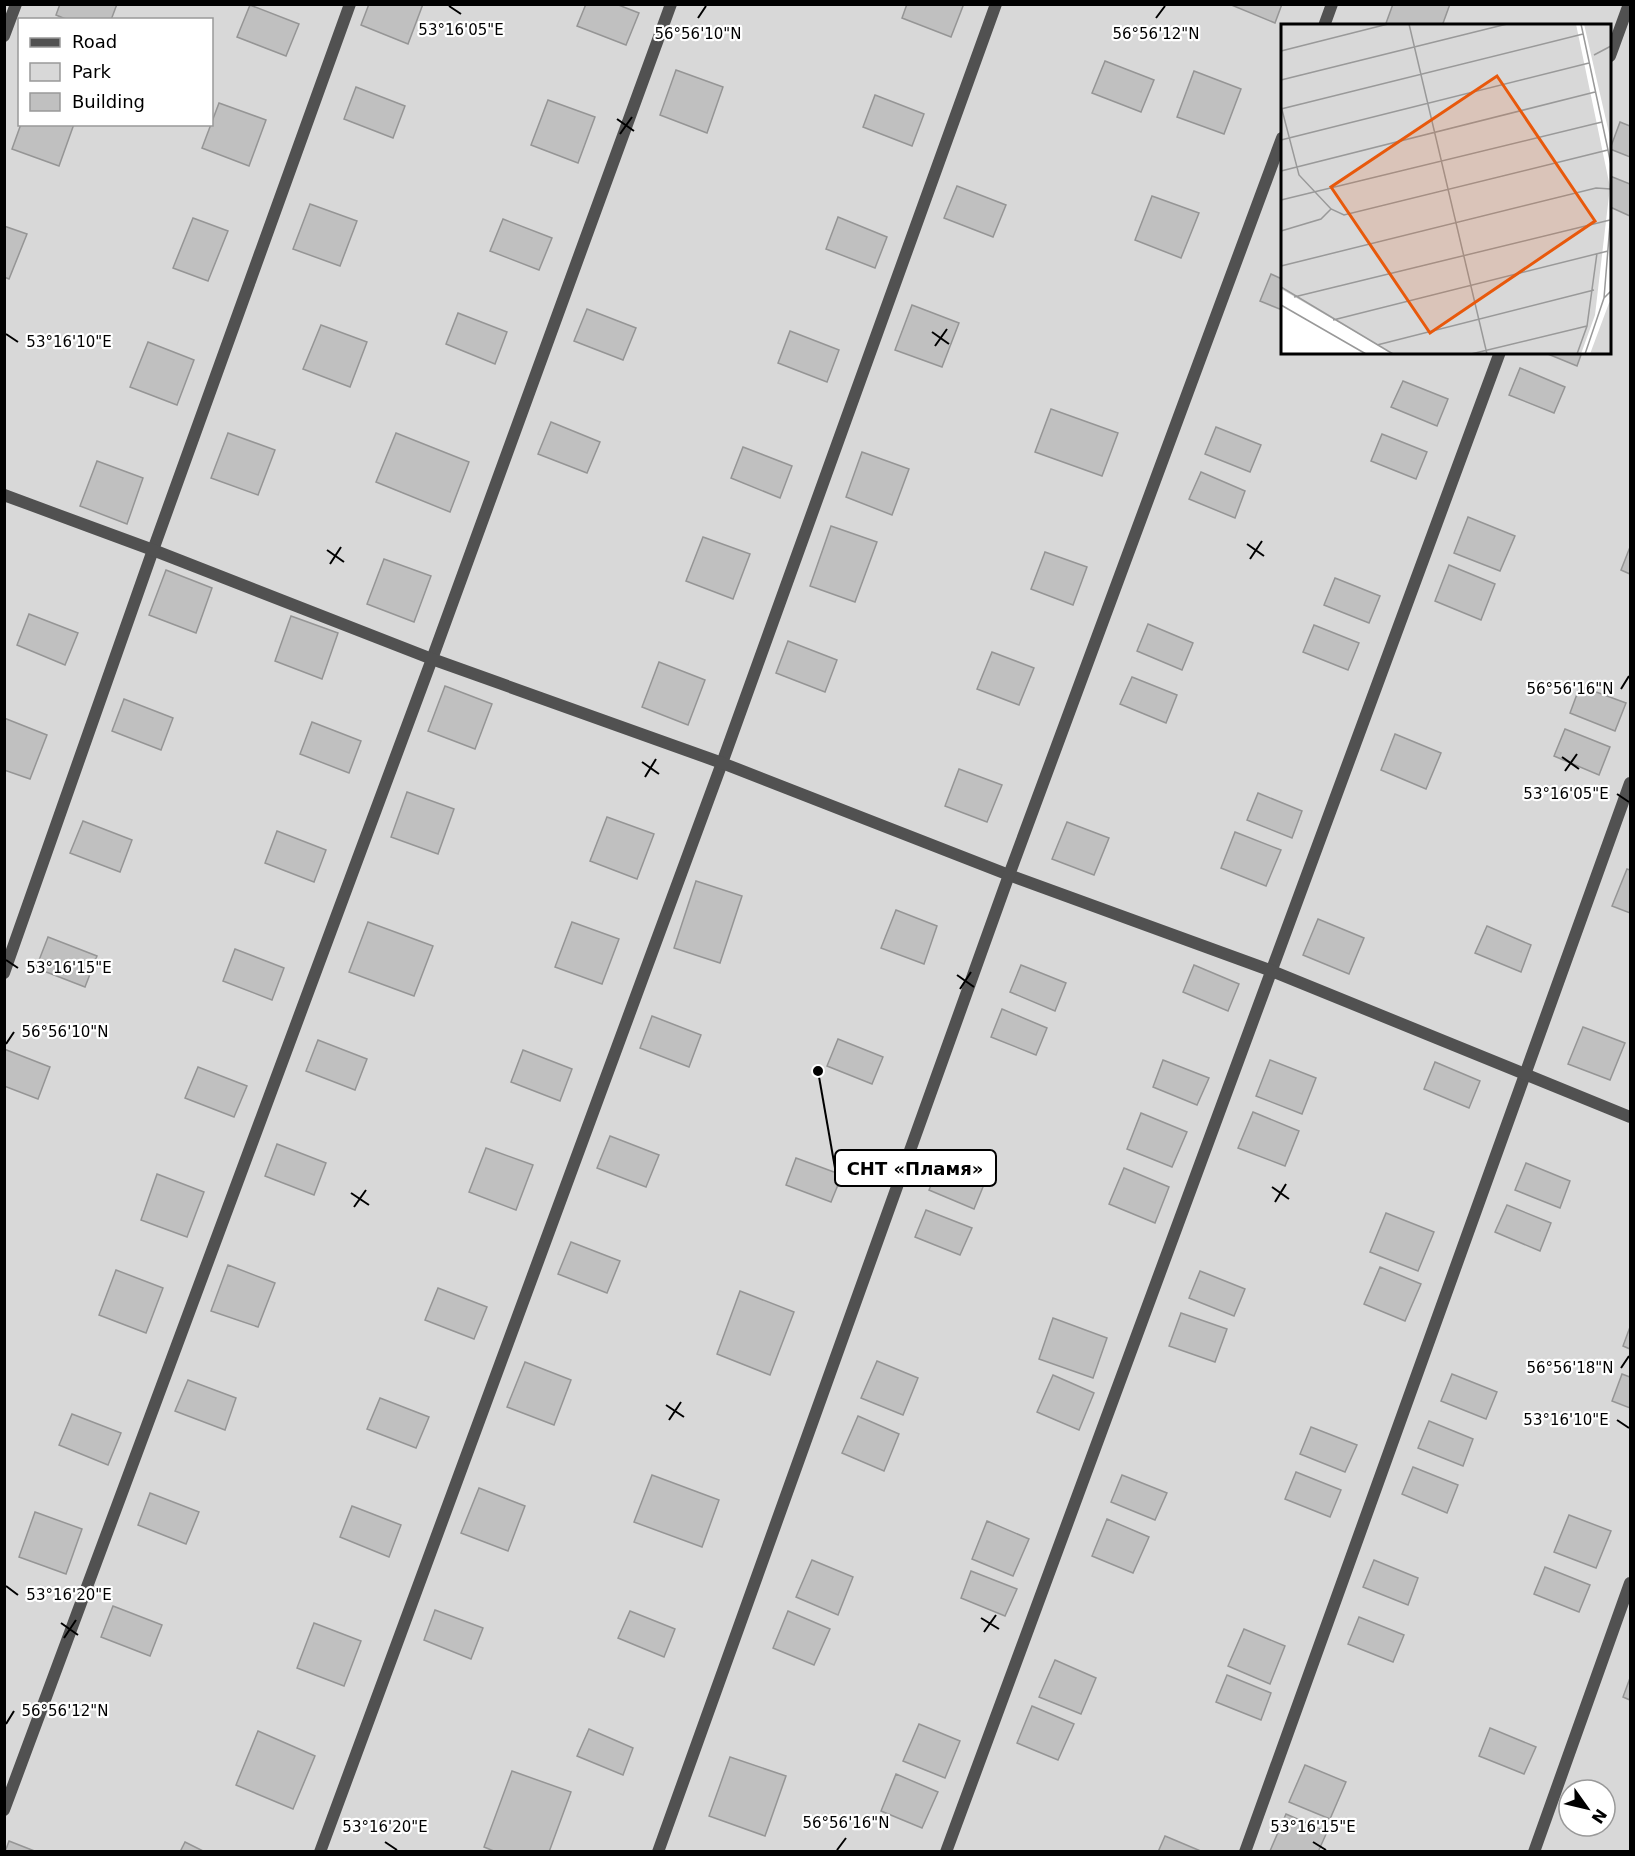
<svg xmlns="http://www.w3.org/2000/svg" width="1635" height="1856" viewBox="0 0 1635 1856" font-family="'DejaVu Sans',sans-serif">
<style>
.green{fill:#d8d8d8;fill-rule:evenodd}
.building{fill:#c0c0c0;stroke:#959595;stroke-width:1.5}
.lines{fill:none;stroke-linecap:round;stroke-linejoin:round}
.service{stroke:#515151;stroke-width:12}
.minor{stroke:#515151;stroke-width:12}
.ticks{fill:none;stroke:#000;stroke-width:2}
.inset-road{fill:none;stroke:#999;stroke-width:1.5}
.view{fill:#e8590c;fill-opacity:0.15;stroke:#e8590c;stroke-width:3}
.inset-edge{fill:none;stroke:#000;stroke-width:3}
.ticks-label{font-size:15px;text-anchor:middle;fill:#000;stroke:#fff;stroke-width:4.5;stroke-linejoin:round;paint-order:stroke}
.leader{fill:none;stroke:#000;stroke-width:2}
.callout-dot{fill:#000;stroke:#fff;stroke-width:2}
.callout{fill:#fff;stroke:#000;stroke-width:2}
.callout-label{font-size:18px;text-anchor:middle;font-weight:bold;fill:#000}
</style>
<rect width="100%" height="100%" fill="#fff"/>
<!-- green -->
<path class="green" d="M5,5H1630V1851H5ZM20,20H212V124H20ZM1282,26H1610V352H1282ZM1569,1790H1605V1826H1569Z"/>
<!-- building -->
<g class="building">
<path d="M60,4H117L111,20H68L56,15Z"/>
<path d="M369,4H423L408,44L361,25Z"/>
<path d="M586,4H616L639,13L626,45L577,26Z"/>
<path d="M907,4H960L963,6L951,37L902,18Z"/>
<path d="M1229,4H1282L1275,23Z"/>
<path d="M1393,4H1450L1442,26H1385Z"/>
<path d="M250,5L299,24L286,56L237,37Z"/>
<path d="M1105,61L1154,80L1141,112L1092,93Z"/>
<path d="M676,70L723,87L707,133L660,115Z"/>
<path d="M1194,71L1241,89L1224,134L1177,117Z"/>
<path d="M356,87L405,106L393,138L344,119Z"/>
<path d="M875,95L924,114L912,146L863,127Z"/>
<path d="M548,100L595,117L578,163L531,145Z"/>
<path d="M219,103L266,120L249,166L202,148Z"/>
<path d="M1620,122L1630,126V157L1610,149Z"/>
<path d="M21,124H74L59,166L12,149Z"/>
<path d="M1610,176L1630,184V216L1610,207Z"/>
<path d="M957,186L1006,205L993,237L944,218Z"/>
<path d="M1152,196L1199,213L1181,258L1135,240Z"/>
<path d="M310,204L357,221L340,266L293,249Z"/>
<path d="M838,217L887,237L875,268L826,249Z"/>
<path d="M193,218L228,231L208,281L173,268Z"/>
<path d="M503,219L552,238L539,270L490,251Z"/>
<path d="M4,226L27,234L9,279L4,277Z"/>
<path d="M1271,274L1282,279V310L1260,301Z"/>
<path d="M912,305L959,323L942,367L895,350Z"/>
<path d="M587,309L636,328L623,360L574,341Z"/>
<path d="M458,313L507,332L495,364L446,344Z"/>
<path d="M321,325L367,342L350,387L303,369Z"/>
<path d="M790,331L839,350L827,382L778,363Z"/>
<path d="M148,342L194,360L177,405L130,387Z"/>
<path d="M1543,352H1582L1577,366Z"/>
<path d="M1520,368L1565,387L1554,413L1509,395Z"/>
<path d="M1403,381L1448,399L1437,426L1391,407Z"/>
<path d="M1051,409L1118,433L1102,476L1035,452Z"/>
<path d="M551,422L600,442L587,473L538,454Z"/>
<path d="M1216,427L1261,445L1250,472L1205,454Z"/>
<path d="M228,433L275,450L258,495L211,478Z"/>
<path d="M396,433L469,462L450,512L376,482Z"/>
<path d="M1382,434L1427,452L1416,479L1371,461Z"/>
<path d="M743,447L792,466L780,498L731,478Z"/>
<path d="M862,452L909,469L892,515L846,497Z"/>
<path d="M97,461L143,478L127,524L80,506Z"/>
<path d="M1201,472L1245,491L1235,518L1189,499Z"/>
<path d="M1468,517L1515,536L1500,571L1454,553Z"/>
<path d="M831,526L877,542L855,602L810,586Z"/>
<path d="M703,537L750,554L733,599L686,581Z"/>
<path d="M1630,547V574L1621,570Z"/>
<path d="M1045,552L1087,567L1073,605L1031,589Z"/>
<path d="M384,559L431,576L414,622L367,604Z"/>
<path d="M1449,565L1495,584L1481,620L1435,601Z"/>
<path d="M166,570L212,588L196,633L149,615Z"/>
<path d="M1335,578L1380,596L1369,623L1324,605Z"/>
<path d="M29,614L78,633L65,665L17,645Z"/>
<path d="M291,616L338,633L322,679L275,661Z"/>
<path d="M1148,624L1193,643L1182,670L1137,651Z"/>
<path d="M1314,625L1359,643L1348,670L1303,652Z"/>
<path d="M788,641L837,660L825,692L776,673Z"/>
<path d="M992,652L1034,668L1019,705L977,689Z"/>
<path d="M659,662L705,680L688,725L642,707Z"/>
<path d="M1132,677L1177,695L1166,723L1120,704Z"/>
<path d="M445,686L492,704L475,749L428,731Z"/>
<path d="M1580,686L1626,703L1615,731L1570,713Z"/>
<path d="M124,699L173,718L161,750L112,731Z"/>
<path d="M4,718L47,735L30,779L4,770Z"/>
<path d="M312,722L361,741L349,773L300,754Z"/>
<path d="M1565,729L1610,747L1599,775L1554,756Z"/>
<path d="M1395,734L1441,753L1426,789L1381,770Z"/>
<path d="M959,769L1002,785L987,822L945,806Z"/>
<path d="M407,792L454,809L438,854L391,837Z"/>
<path d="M1258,793L1302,811L1292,838L1247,820Z"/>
<path d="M607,817L654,834L637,879L590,861Z"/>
<path d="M83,821L132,840L120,872L70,853Z"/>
<path d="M1067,822L1109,838L1094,875L1052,859Z"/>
<path d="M277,831L326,850L314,882L265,863Z"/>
<path d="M1235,832L1281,850L1266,886L1221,868Z"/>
<path d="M1627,869L1630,870V913L1612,906Z"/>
<path d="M696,881L742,896L720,963L674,948Z"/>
<path d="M896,910L937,926L924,964L881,948Z"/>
<path d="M1318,919L1364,938L1349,974L1303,955Z"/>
<path d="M368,922L433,946L414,996L349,972Z"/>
<path d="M572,922L619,939L602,984L555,967Z"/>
<path d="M1487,926L1531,945L1521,972L1475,953Z"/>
<path d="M48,937L97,956L85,987L36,968Z"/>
<path d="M235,949L284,968L272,1000L223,981Z"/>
<path d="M1021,965L1066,983L1055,1011L1010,992Z"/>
<path d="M1194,965L1239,984L1228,1011L1183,992Z"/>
<path d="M1002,1009L1047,1028L1036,1055L991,1037Z"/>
<path d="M652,1016L701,1035L689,1067L640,1048Z"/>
<path d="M1583,1027L1625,1043L1610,1080L1568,1064Z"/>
<path d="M838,1039L883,1057L872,1084L827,1066Z"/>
<path d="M318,1040L367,1059L355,1090L306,1071Z"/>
<path d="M4,1049L50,1067L38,1099L4,1086Z"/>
<path d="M523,1050L572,1069L560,1101L511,1082Z"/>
<path d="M1163,1060L1209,1078L1197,1105L1153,1087Z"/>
<path d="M1270,1060L1316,1078L1302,1114L1256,1096Z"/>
<path d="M1435,1062L1480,1081L1469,1108L1424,1089Z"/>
<path d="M198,1067L247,1086L234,1117L185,1098Z"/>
<path d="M1253,1112L1299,1131L1285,1166L1238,1148Z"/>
<path d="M1141,1113L1187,1132L1172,1167L1127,1149Z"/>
<path d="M610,1136L659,1155L646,1187L597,1168Z"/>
<path d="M277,1144L326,1163L314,1195L265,1176Z"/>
<path d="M486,1148L533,1165L516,1210L469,1192Z"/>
<path d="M796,1158L842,1175L831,1202L786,1185Z"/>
<path d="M1526,1163L1570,1181L1560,1208L1515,1190Z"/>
<path d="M940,1164L985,1182L974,1209L929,1190Z"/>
<path d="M1124,1168L1169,1187L1155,1223L1109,1204Z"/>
<path d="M157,1174L204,1192L187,1237L141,1220Z"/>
<path d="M1507,1205L1551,1223L1540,1251L1495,1232Z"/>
<path d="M926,1210L972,1228L960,1255L915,1237Z"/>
<path d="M1386,1213L1434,1232L1418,1271L1370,1252Z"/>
<path d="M571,1242L620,1261L607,1293L558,1274Z"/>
<path d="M228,1265L275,1283L258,1327L211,1311Z"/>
<path d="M1380,1267L1421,1284L1405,1321L1364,1304Z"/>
<path d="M116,1270L163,1288L146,1333L99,1315Z"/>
<path d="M1200,1271L1245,1289L1234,1316L1189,1298Z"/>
<path d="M438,1288L487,1307L474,1339L425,1320Z"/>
<path d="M740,1291L794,1312L770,1375L717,1354Z"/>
<path d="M1181,1313L1227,1329L1215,1362L1169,1346Z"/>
<path d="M1053,1318L1107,1338L1093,1378L1039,1359Z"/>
<path d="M1630,1327V1349L1623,1346Z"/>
<path d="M877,1361L918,1378L903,1415L861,1398Z"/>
<path d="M525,1362L571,1380L554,1425L507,1407Z"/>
<path d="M1452,1374L1497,1392L1486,1419L1441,1401Z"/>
<path d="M1622,1374L1630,1377V1408L1612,1401Z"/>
<path d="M1053,1375L1094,1393L1079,1430L1037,1412Z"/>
<path d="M188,1380L236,1398L225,1430L175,1411Z"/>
<path d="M380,1398L429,1417L416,1448L367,1429Z"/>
<path d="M72,1414L121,1433L108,1465L59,1445Z"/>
<path d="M858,1416L899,1434L884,1471L842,1453Z"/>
<path d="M1429,1421L1473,1439L1463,1466L1418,1448Z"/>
<path d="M1311,1427L1357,1445L1345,1472L1300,1454Z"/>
<path d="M1413,1467L1458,1485L1447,1513L1402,1494Z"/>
<path d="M1296,1472L1341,1490L1330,1517L1285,1499Z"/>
<path d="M652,1475L719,1500L702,1547L634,1522Z"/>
<path d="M1122,1475L1167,1493L1155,1520L1111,1502Z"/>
<path d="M479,1488L525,1506L508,1551L461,1533Z"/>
<path d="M150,1493L199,1512L186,1544L138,1525Z"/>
<path d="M352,1506L401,1525L389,1557L340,1537Z"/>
<path d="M35,1512L82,1529L66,1574L19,1557Z"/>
<path d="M1569,1515L1611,1531L1596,1568L1554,1552Z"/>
<path d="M1107,1519L1149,1537L1133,1573L1092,1556Z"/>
<path d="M987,1521L1029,1539L1013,1576L972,1559Z"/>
<path d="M812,1560L853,1577L838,1615L796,1597Z"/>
<path d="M1374,1560L1418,1578L1408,1605L1363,1587Z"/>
<path d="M1545,1567L1590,1585L1579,1612L1534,1594Z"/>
<path d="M971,1571L1017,1589L1005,1616L961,1598Z"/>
<path d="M113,1606L162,1625L150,1656L101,1637Z"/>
<path d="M435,1610L483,1628L471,1659L424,1640Z"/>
<path d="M630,1611L675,1629L664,1657L618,1638Z"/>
<path d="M788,1611L830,1629L814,1665L773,1648Z"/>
<path d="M1359,1617L1404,1635L1393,1662L1348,1644Z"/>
<path d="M314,1623L361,1641L344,1686L297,1668Z"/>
<path d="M1244,1629L1285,1646L1270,1684L1228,1666Z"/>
<path d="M1055,1660L1096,1678L1081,1714L1039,1697Z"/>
<path d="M1227,1675L1271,1693L1261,1720L1216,1702Z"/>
<path d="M1630,1678V1700L1623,1697Z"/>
<path d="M1032,1706L1074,1724L1058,1760L1017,1743Z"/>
<path d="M919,1724L960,1741L945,1778L903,1761Z"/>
<path d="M1490,1728L1536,1747L1524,1774L1479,1756Z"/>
<path d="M589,1729L633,1748L623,1775L577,1756Z"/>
<path d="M258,1731L315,1756L293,1809L236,1785Z"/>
<path d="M730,1757L786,1776L765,1836L709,1816Z"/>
<path d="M1305,1765L1346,1782L1330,1819L1289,1802Z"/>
<path d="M512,1771L571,1792L549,1852H496L484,1847Z"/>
<path d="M896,1774L938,1792L922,1828L881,1811Z"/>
<path d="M1286,1814L1327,1832L1318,1852L1270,1851Z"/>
<path d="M1165,1836L1203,1852H1158Z"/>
<path d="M9,1841L37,1852H5Z"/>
<path d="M185,1842L205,1852H180Z"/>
</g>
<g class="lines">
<!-- service -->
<g class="service">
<path d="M4,36L16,4"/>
<path d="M1610,56L1629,4"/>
<path d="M4,973L153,550L350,4"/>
<path d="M4,1810L432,659L671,4"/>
<path d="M320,1852L722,763L996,4"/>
<path d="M946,1852L1500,352"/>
<path d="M1245,1852L1630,783"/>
<path d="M1534,1852L1630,1583"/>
</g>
<!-- minor -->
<g class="minor">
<path d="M1324,26L1332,4"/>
<path d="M4,495L153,550L432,659L722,763L1009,875L1272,971L1630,1117"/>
<path d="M658,1852L1009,875L1282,138"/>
</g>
</g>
<!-- ticks -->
<path class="ticks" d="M449,6L461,14M698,18L706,6M1156,18L1165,6M617,119L634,131M620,134L632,117M932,332L949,344M6,334L18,342M935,346L947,329M1247,544L1264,556M327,550L344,562M1250,559L1262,541M330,564L341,547M1621,689L1629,676M1562,757L1579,769M642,762L659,774M1565,771L1577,754M645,777L656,759M1617,794L1629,802M6,960L18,968M957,975L974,987M960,989L971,972M6,1044L14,1032M1272,1187L1289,1199M351,1193L369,1205M1275,1202L1286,1184M354,1207L366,1190M1621,1368L1629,1356M666,1405L684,1417M669,1420L681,1402M1617,1420L1629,1428M6,1586L18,1595M981,1618L999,1629M61,1623L78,1635M984,1632L996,1615M64,1638L76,1620M6,1724L14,1711M385,1842L397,1850M1313,1842L1326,1850M837,1850L846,1838"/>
<!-- overview -->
<g transform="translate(1281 24)">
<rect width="330" height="330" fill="#fff"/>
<path d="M0,0H295L329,163L314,291L300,330H112L0,265ZM303,0H330V118ZM330,277V330H309L328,279Z" fill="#d8d8d8"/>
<path class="inset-road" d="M128,0L206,330M300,0L327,126M0,27L107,0M313,31L330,22M0,56L226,0M0,82L18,151L50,185L63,191L327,126L330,141M0,85L302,10M0,116L308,39M0,147L314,68M0,176L321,98M0,207L40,195L50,185M0,242L315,164L330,165M0,263L112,330M13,273L329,196M323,274L330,188M0,281L85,330M52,296L327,227M96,321L313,266M190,330L306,302M296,330L306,302L316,229M304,330L323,274L330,267"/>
<path class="view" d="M216,52L314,197L149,309L50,163Z"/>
<rect width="330" height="330" class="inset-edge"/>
</g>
<g class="ticks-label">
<text x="461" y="35">53°16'05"E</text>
<text x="698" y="39">56°56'10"N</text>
<text x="1156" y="39">56°56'12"N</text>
<text x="69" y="347">53°16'10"E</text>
<text x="1570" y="694">56°56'16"N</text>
<text x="1566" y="799">53°16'05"E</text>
<text x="69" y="973">53°16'15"E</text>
<text x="65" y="1037">56°56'10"N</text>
<text x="1570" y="1373">56°56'18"N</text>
<text x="1566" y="1425">53°16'10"E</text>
<text x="69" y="1600">53°16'20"E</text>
<text x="65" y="1716">56°56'12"N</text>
<text x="846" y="1828">56°56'16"N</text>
<text x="385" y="1832">53°16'20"E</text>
<text x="1313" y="1832">53°16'15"E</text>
</g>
<!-- callouts -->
<path class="leader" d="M818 1071L835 1168"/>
<circle class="callout-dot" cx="818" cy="1071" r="6"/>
<rect class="callout" x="835" y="1150" width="161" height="36" rx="6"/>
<g class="callout-label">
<text x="915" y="1175">СНТ «Пламя»</text>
</g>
<!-- border -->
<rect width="1635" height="1856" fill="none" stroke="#000000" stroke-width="12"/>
<!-- legend -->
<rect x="18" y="18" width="195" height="108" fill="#ffffff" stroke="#999999" stroke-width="1.5"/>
<rect x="30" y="38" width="30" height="9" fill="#515151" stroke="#999999" stroke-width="1.5"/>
<text x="72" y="48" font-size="18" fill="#000000">Road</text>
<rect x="30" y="63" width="30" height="18" fill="#d8d8d8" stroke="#999999" stroke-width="1.5"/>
<text x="72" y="78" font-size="18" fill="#000000">Park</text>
<rect x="30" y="93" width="30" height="18" fill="#c0c0c0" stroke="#999999" stroke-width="1.5"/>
<text x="72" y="108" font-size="18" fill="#000000">Building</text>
<!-- north arrow -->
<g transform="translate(1587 1808) rotate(124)"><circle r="28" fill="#ffffff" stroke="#999999" stroke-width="1.5"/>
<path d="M0-4.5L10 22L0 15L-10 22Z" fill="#000000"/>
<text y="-9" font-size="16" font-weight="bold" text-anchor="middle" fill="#000000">N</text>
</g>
</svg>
